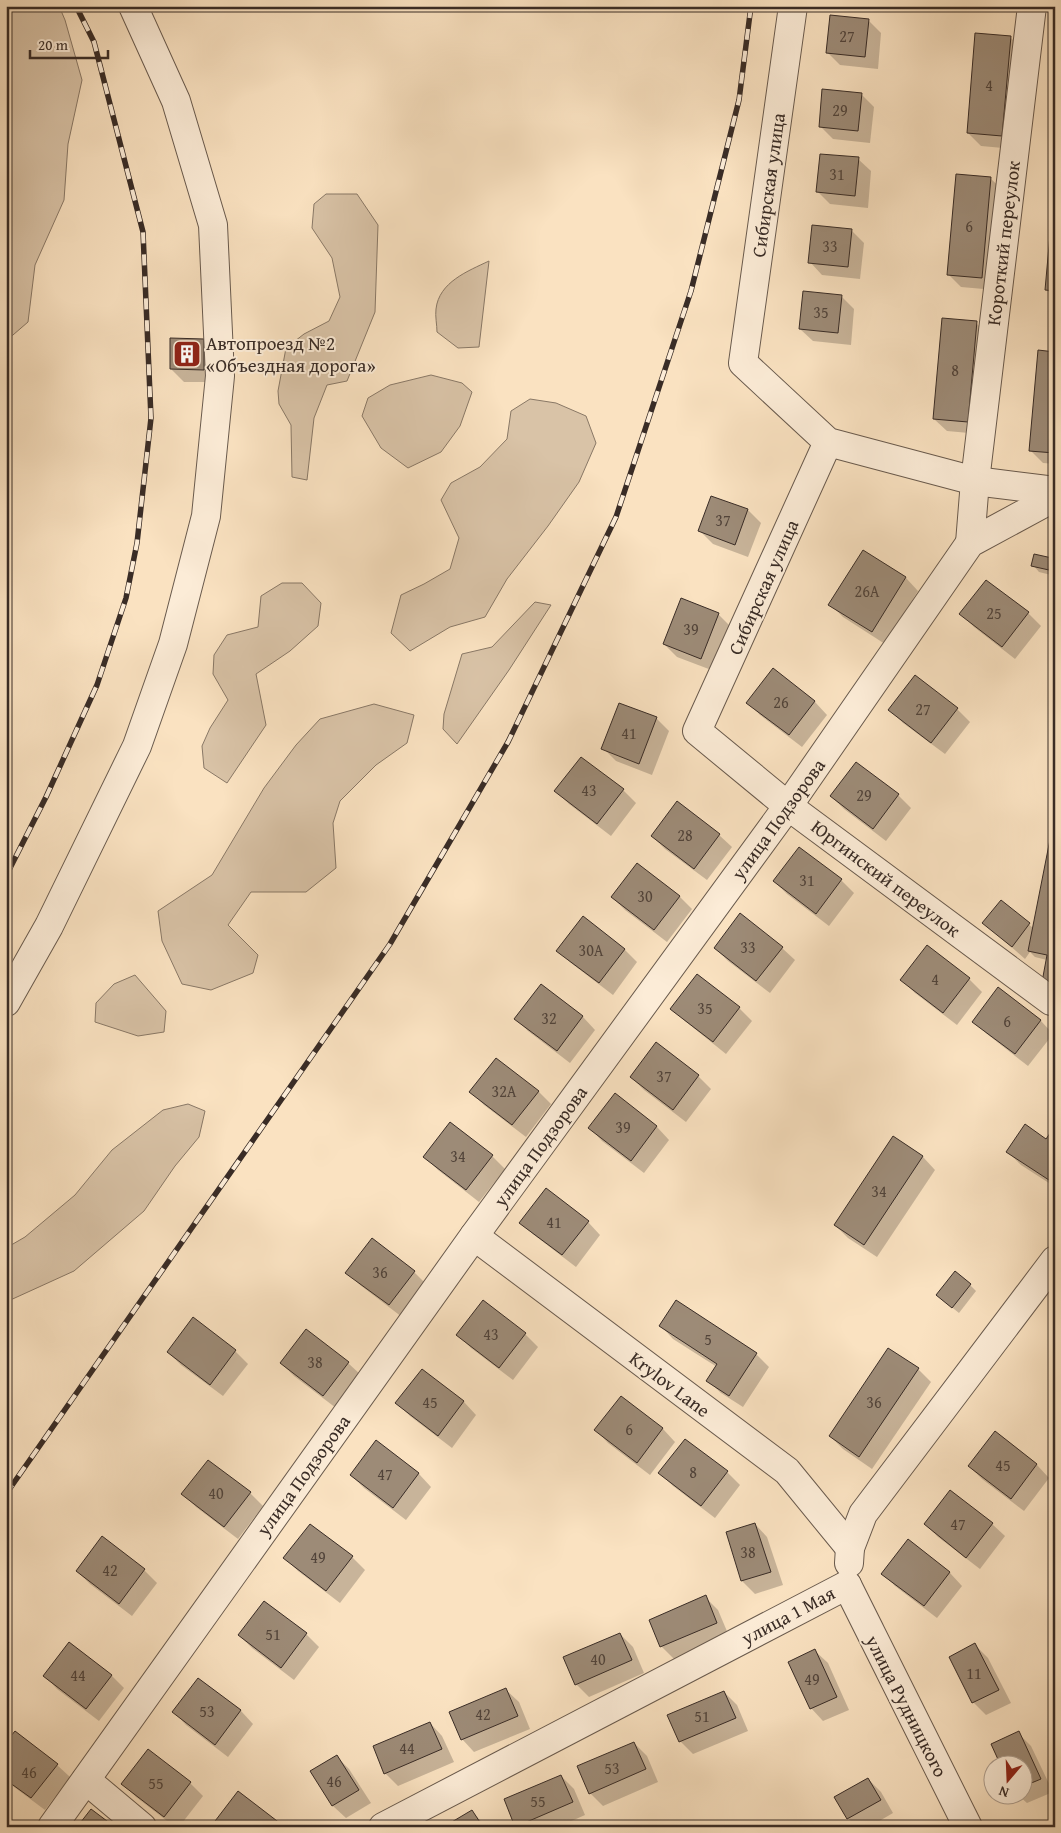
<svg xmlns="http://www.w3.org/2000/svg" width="1061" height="1833" viewBox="0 0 1061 1833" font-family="'Gentium Book Plus',serif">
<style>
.green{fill:#d9c3a7;stroke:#897866}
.shadow{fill:#0003}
.building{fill:#9d8b77;stroke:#392c26}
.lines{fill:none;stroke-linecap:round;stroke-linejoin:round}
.minor-casing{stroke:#695a4d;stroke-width:30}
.minor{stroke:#fcecd7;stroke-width:28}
.rail-casing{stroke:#392c26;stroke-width:5.5}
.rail{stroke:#fcecd7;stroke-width:4;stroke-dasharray:11;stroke-linecap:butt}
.labels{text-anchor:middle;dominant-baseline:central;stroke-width:4;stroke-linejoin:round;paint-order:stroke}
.number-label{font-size:16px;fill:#52443a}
.street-label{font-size:19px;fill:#392c26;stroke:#fcecd7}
.poi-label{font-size:19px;fill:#392c26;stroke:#fcecd7;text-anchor:start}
</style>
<rect width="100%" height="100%" fill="#fae2c1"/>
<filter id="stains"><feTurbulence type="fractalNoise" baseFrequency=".004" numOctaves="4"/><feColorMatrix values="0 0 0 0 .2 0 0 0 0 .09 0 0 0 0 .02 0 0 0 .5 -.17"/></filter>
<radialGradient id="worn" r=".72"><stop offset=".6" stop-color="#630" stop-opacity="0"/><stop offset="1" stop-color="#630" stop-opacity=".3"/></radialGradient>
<!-- green -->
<g class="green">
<path d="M6,6H59L65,20L82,80L68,144L64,200L35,265L28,322L6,341Z"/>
<path d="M326,194H357L378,225L375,312L347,381L327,385L314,418L307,480L292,477L291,425L279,404L278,391L286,348L304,334L329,321L340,297L332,258L312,228L314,204Z"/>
<path d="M489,261L479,347L458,348L437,332C437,325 435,316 436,309C439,282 468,271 489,261Z"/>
<path d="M431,375L462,383L472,392L460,426L441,452L408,468L381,448L362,416L368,398L390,385Z"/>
<path d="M530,399L556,403L586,416L596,443L579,482L548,526L507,579L485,617L450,627L410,651L391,633L401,595L424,584L450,569L459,538L441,500L451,483L480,467L507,439L511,411Z"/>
<path d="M282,583H302L321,603L318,626L290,651L256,674L266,725L227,783L204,768L202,746L210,728L228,700L213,674L214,655L227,635L258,627L261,596Z"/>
<path d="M535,602L551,605L509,670L457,744L443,729L444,714L462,654L492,647Z"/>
<path d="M374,704L414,715L407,743L376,765L340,801L333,823L336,868L306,892H251L228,925L258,955L253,973L211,990L182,984L162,941L158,911L212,875L264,788L296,745L320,719Z"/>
<path d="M135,975L166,1011L164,1032L138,1036L95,1022L96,1003L114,984Z"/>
<path d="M188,1104L205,1111L199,1137L175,1166L144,1211L74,1271L6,1302V1248L25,1237L75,1195L112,1150L163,1110Z"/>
</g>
<!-- shadow -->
<g class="shadow">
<path d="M868,20L881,33L878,69L840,65L827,52Z"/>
<path d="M1010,37L1023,50L1014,149L981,146L968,133Z"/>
<path d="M861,94L874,107L870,143L833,139L820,126Z"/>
<path d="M858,159L871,171L868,208L830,204L817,191Z"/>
<path d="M991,179L1004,191L995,290L961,287L948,274Z"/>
<path d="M1055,196V298L1047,290Z"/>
<path d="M851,230L864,243L860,279L822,275L810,262Z"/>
<path d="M841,296L854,309L851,345L813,341L800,329Z"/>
<path d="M976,323L989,336L980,434L947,431L934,419Z"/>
<path d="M204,340L217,353L216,382H184L171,369Z"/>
<path d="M1055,353V464L1043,463L1030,450Z"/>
<path d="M712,497L748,510L761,523L748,557L713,544L700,531Z"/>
<path d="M863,552L906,578L918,591L885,644L843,617L830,604Z"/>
<path d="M1052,559L1055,562V576L1039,572L1033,565Z"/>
<path d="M1028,613L1041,626L1015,659L974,627L961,614Z"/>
<path d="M718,614L731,627L714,671L677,657L664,644Z"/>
<path d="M773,669L815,702L827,715L802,747L760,715L748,702Z"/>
<path d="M620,704L657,719L669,731L652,775L616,761L603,748Z"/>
<path d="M957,709L970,722L945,754L903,723L890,710Z"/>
<path d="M623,790L636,803L611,836L569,804L556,791Z"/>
<path d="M898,795L911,808L886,841L844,809L831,796Z"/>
<path d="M1055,820V989L1049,988L1047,960L1035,957L1030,952L1025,959L984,923L1001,901L1033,928Z"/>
<path d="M719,835L732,847L707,880L665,849L652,836Z"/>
<path d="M800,848L841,880L854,893L829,926L787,894L774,881Z"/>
<path d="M679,896L692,909L667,942L625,910L612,897Z"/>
<path d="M583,918L625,950L637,962L613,995L571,963L558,950Z"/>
<path d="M715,948H782L795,960L770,993L728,961Z"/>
<path d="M969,979L982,992L957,1025L915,993L902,980Z"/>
<path d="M541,985L583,1017L595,1030L570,1063L528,1031L515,1018Z"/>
<path d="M999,989L1041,1021L1053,1034L1028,1066L987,1034L974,1022Z"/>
<path d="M739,1008L752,1021L726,1054L685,1021L672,1009Z"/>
<path d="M656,1044L698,1076L711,1089L686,1122L644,1090L631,1077Z"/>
<path d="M538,1091L551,1104L526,1137L484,1105L471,1092Z"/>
<path d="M615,1095L657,1127L669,1140L644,1173L602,1141L590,1128Z"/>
<path d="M1055,1128V1187L1021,1165L1008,1152L1046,1140Z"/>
<path d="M893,1138L923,1157L935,1170L877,1257L848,1238L835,1225Z"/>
<path d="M492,1156L505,1169L479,1202L438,1170L425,1157Z"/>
<path d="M588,1222L600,1235L576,1267L534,1235L521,1223Z"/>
<path d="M347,1272H414L427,1285L402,1317L360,1285Z"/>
<path d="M970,1285L976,1291L959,1313L944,1301Z"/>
<path d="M194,1319L235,1351L248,1364L223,1396L181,1365L168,1352Z"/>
<path d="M661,1326L756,1354L769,1367L743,1407L721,1393L708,1381L717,1367L673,1339Z"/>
<path d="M525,1334L538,1347L513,1380L471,1348L458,1335Z"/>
<path d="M281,1363H348L361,1375L336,1408L294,1376Z"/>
<path d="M918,1369L931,1382L872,1469L843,1449L830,1436Z"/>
<path d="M422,1370L464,1402L476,1415L452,1448L410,1416L397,1403Z"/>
<path d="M621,1398L663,1429L675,1442L650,1475L608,1443L596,1430Z"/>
<path d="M995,1433L1037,1465L1049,1478L1024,1511L982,1479L969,1466Z"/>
<path d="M377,1442L419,1474L431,1487L406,1520L364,1488L351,1475Z"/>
<path d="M208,1461L250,1493L263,1506L238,1539L196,1507L183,1494Z"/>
<path d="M727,1472L740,1485L715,1518L673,1486L660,1473Z"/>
<path d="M755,1524L767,1537L783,1585L755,1594L742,1581L728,1532Z"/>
<path d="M925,1524H992L1005,1536L980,1569L938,1537Z"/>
<path d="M310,1525L352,1557L365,1570L340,1603L298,1571L285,1558Z"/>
<path d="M103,1538L144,1570L157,1583L132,1616L90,1584L77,1571Z"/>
<path d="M908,1540L950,1573L962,1586L937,1618L895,1586L883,1573Z"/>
<path d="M705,1597L718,1610L729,1636L674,1659L661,1646Z"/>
<path d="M265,1602L306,1634L319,1647L294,1680L252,1648L239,1635Z"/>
<path d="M620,1634L633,1647L644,1673L589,1697L576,1684Z"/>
<path d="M70,1644L112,1676L124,1688L99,1721L57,1689L45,1676Z"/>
<path d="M975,1645L988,1658L1011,1703L986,1715L973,1702L950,1657Z"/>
<path d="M815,1651L828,1663L849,1710L823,1721L811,1708Z"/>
<path d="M199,1679L241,1711L253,1724L228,1757L186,1725L174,1712Z"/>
<path d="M506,1690L519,1702L530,1729L474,1752L462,1739Z"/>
<path d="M724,1692L737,1705L748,1731L693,1754L680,1741Z"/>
<path d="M430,1723L442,1736L454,1762L398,1786L385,1773Z"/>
<path d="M1018,1733L1031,1746L1053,1792L1027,1803L1019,1796H1024V1766Z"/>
<path d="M634,1743L647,1756L658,1782L603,1806L590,1793Z"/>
<path d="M6,1744L57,1765L70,1777L45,1810L6,1781Z"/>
<path d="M336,1756L349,1769L371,1803L346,1818L333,1806L312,1772Z"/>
<path d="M561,1776L574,1789L585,1815L558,1827H517Z"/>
<path d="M868,1779L881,1792L893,1813L869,1827H856L848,1818Z"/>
<path d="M190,1783L203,1796L179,1827H175L136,1797L123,1784Z"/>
<path d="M472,1811L486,1827H447Z"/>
</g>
<!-- building -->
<g class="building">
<path d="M830,15L869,19L865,57L826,53Z"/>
<path d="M975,33L1011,36L1002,136L967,133Z"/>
<path d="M822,89L862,93L858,131L819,127Z"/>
<path d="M820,154L859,157L855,196L816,192Z"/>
<path d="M956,174L991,177L982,278L947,275Z"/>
<path d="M1054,190H1055V291L1045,290Z"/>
<path d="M812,225L852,229L848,267L808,263Z"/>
<path d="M803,291L842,295L838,333L799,329Z"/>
<path d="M942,318L977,321L968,422L933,419Z"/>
<path d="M170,338L204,339V370L170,369Z"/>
<path d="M1038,350L1055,352V453L1029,451Z"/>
<path d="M711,496L748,509L735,545L698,531Z"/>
<path d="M863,550L906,577L872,632L828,605Z"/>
<path d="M1034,554L1052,558L1049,570L1031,566Z"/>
<path d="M986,580L1029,612L1002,647L959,614Z"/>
<path d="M681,598L719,613L701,659L663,644Z"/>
<path d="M773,668L815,701L789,735L746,703Z"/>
<path d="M915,675L958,708L931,743L888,710Z"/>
<path d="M619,703L657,717L639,764L601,749Z"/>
<path d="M581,757L624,789L597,824L554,791Z"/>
<path d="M856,762L899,794L873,829L830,796Z"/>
<path d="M677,801L720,834L694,869L651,836Z"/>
<path d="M1055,814V985L1042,982L1047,955L1028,951Z"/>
<path d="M799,847L842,879L816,914L773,881Z"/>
<path d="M637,863L680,896L654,930L611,897Z"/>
<path d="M1001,900L1030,923L1012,947L982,923Z"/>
<path d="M740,913L783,947L756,981L714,948Z"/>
<path d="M583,916L625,949L599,983L556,951Z"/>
<path d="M927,945L970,978L943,1013L900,980Z"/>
<path d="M697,974L740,1007L713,1042L670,1009Z"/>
<path d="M541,984L583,1016L557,1051L514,1019Z"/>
<path d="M998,987L1041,1020L1015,1054L972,1022Z"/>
<path d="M656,1042L699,1075L673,1110L630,1077Z"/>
<path d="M496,1058L539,1091L512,1125L469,1092Z"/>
<path d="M615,1093L657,1126L631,1161L588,1128Z"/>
<path d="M450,1122L493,1155L466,1190L423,1157Z"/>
<path d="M1025,1124L1046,1139L1055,1126V1179L1052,1182L1006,1152Z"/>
<path d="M893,1136L923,1156L864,1245L834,1225Z"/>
<path d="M546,1188L589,1221L562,1255L519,1223Z"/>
<path d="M372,1238L415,1271L389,1305L345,1273Z"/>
<path d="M955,1271L971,1284L952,1308L936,1295Z"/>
<path d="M483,1300L526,1333L499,1368L456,1335Z"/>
<path d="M676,1300L757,1353L729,1396L706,1381L717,1364L659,1326Z"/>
<path d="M193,1317L236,1350L210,1385L167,1352Z"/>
<path d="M306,1329L349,1362L323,1396L280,1363Z"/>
<path d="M888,1348L919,1368L859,1457L829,1436Z"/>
<path d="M422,1369L464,1401L438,1436L395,1403Z"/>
<path d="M621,1396L663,1428L637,1463L594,1430Z"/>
<path d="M995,1431L1037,1464L1011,1499L968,1466Z"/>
<path d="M685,1439L728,1471L701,1506L658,1473Z"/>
<path d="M376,1440L419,1473L393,1508L350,1475Z"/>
<path d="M208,1460L251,1492L224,1527L181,1494Z"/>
<path d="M950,1490L993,1523L966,1558L924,1524Z"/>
<path d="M755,1523L771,1572L741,1581L726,1532Z"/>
<path d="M310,1524L353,1556L326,1591L283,1558Z"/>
<path d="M102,1536L145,1569L119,1604L76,1571Z"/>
<path d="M908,1539L950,1572L924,1606L881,1574Z"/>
<path d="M706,1595L717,1623L660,1647L649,1620Z"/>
<path d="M264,1601L307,1633L281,1668L238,1635Z"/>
<path d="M620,1633L632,1660L575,1685L563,1657Z"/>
<path d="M69,1642L112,1675L86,1709L43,1676Z"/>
<path d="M975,1643L999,1690L972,1703L949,1657Z"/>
<path d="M815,1649L837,1697L810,1709L788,1662Z"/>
<path d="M198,1678L241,1710L215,1745L172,1712Z"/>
<path d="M506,1688L518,1716L461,1740L449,1712Z"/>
<path d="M724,1691L736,1718L679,1742L667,1715Z"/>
<path d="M430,1722L442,1749L384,1774L373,1746Z"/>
<path d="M15,1731L58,1764L31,1798L6,1780V1742Z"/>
<path d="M1019,1731L1041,1779L1024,1786V1766H1001L991,1744Z"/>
<path d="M634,1742L646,1769L589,1794L577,1766Z"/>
<path d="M148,1749L191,1782L164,1817L121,1784Z"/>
<path d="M337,1755L359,1790L332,1806L310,1771Z"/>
<path d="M561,1775L573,1802L515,1827L504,1799Z"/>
<path d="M868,1778L881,1800L847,1819L834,1797Z"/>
<path d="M238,1791L281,1824L279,1827H214L212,1825Z"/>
<path d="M91,1809L115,1827H77Z"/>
<path d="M472,1810L483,1827H445V1826Z"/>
</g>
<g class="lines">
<defs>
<g id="minor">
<path d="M793,6L743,363L828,442L975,481L1055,491"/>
<path d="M828,442L697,731L788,806L1051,1001L1055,1002"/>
<path d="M970,543L975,481L1032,6"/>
<path d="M6,1002L49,926L137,746L173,644L206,516L220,376L213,225L176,101L133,6"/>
<path d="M474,1236L787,1471L850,1548"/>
<path d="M849,1563L850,1548L863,1514L1055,1260"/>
<path d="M847,1585L968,1827"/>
<path d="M86,1780L142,1827"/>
<path d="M52,1827L474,1236L788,806L970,543L1055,497"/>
<path d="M383,1827L847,1585"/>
</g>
</defs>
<!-- minor casing -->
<use href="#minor" class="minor-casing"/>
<!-- minor -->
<use href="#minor" class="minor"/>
<defs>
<g id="rail">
<path d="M6,876L46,797L97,685L126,598L137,543L151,418L143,232L94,42L76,6"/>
<path d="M6,1494L390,944L508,742L616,517L691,291L739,100L751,6"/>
</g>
</defs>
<!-- rail casing -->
<use href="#rail" class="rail-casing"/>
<!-- rail -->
<use href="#rail" class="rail"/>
</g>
<!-- icons -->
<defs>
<symbol id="building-square" viewBox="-11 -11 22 22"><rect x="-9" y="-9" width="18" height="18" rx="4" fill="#8f2418" stroke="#fcecd7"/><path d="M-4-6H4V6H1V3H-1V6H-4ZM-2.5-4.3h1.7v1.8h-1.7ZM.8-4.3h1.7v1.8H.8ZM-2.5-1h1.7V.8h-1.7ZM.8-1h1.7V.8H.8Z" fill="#fff"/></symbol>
</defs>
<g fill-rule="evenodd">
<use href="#building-square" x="171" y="338" width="32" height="32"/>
</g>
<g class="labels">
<!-- number labels -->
<g class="number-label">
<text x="847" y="36">27</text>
<text x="989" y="85">4</text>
<text x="840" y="110">29</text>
<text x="837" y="174">31</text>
<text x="969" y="226">6</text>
<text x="830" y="246">33</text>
<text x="821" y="312">35</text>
<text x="955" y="370">8</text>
<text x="723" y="520">37</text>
<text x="867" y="591">26А</text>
<text x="994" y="613">25</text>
<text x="691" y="629">39</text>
<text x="781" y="702">26</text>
<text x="923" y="709">27</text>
<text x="629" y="733">41</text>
<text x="589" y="790">43</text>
<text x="864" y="795">29</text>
<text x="685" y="835">28</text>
<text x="807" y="880">31</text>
<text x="645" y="896">30</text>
<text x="748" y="947">33</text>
<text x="591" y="950">30А</text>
<text x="935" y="979">4</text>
<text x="705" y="1008">35</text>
<text x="549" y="1018">32</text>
<text x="1007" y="1021">6</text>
<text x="664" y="1076">37</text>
<text x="504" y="1091">32А</text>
<text x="623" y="1127">39</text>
<text x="458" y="1156">34</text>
<text x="879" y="1191">34</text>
<text x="554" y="1222">41</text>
<text x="380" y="1272">36</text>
<text x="491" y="1334">43</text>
<text x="708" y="1339">5</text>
<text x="315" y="1362">38</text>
<text x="430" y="1402">45</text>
<text x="874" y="1402">36</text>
<text x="629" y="1429">6</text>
<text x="1003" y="1465">45</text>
<text x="693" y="1472">8</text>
<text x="385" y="1474">47</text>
<text x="216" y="1493">40</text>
<text x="958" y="1524">47</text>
<text x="748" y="1552">38</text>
<text x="318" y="1557">49</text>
<text x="110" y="1570">42</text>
<text x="273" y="1634">51</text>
<text x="598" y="1659">40</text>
<text x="974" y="1673">11</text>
<text x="78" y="1675">44</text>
<text x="812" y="1679">49</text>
<text x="207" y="1711">53</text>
<text x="483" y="1714">42</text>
<text x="702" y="1716">51</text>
<text x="407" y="1748">44</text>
<text x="612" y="1768">53</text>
<text x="29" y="1772">46</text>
<text x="334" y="1781">46</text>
<text x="156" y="1783">55</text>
<text x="538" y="1801">55</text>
</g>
<!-- street labels -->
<g class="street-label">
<text transform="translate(768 185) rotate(-82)">Сибирская улица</text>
<text transform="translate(1003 243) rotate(-83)">Короткий переулок</text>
<text transform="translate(763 587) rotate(-66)">Сибирская улица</text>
<text transform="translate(778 819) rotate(-54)">улица Подзорова</text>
<text transform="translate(886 878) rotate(37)">Юргинский переулок</text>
<text transform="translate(540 1146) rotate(-54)">улица Подзорова</text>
<text transform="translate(670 1384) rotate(37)">Krylov Lane</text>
<text transform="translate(303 1475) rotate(-54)">улица Подзорова</text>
<text transform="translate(788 1615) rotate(-28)">улица 1 Мая</text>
<text transform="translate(907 1706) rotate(63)">улица Рудницкого</text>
</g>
<!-- poi labels -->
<g class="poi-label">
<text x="206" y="343">Автопроезд №2<tspan x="206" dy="22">«Объездная дорога»</tspan></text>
</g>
</g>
<!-- margin -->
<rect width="1061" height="1833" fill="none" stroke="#fae2c1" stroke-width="25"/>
<rect x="8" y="8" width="1046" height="1818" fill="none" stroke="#392c26" stroke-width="2.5"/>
<rect x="12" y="12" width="1036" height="1808" fill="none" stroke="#392c26"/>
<!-- north arrow -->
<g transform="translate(1008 1780) rotate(199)"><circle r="24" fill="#fcecd7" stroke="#ae9f90"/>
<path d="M0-4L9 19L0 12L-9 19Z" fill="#8f2418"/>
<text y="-8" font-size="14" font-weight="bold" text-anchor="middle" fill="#392c26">N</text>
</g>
<!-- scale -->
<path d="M30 50v8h78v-8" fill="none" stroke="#392c26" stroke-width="2.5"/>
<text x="38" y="50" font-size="15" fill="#392c26" stroke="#fcecd7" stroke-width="4" paint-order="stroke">20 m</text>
<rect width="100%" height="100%" filter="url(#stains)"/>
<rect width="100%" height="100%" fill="url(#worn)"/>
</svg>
